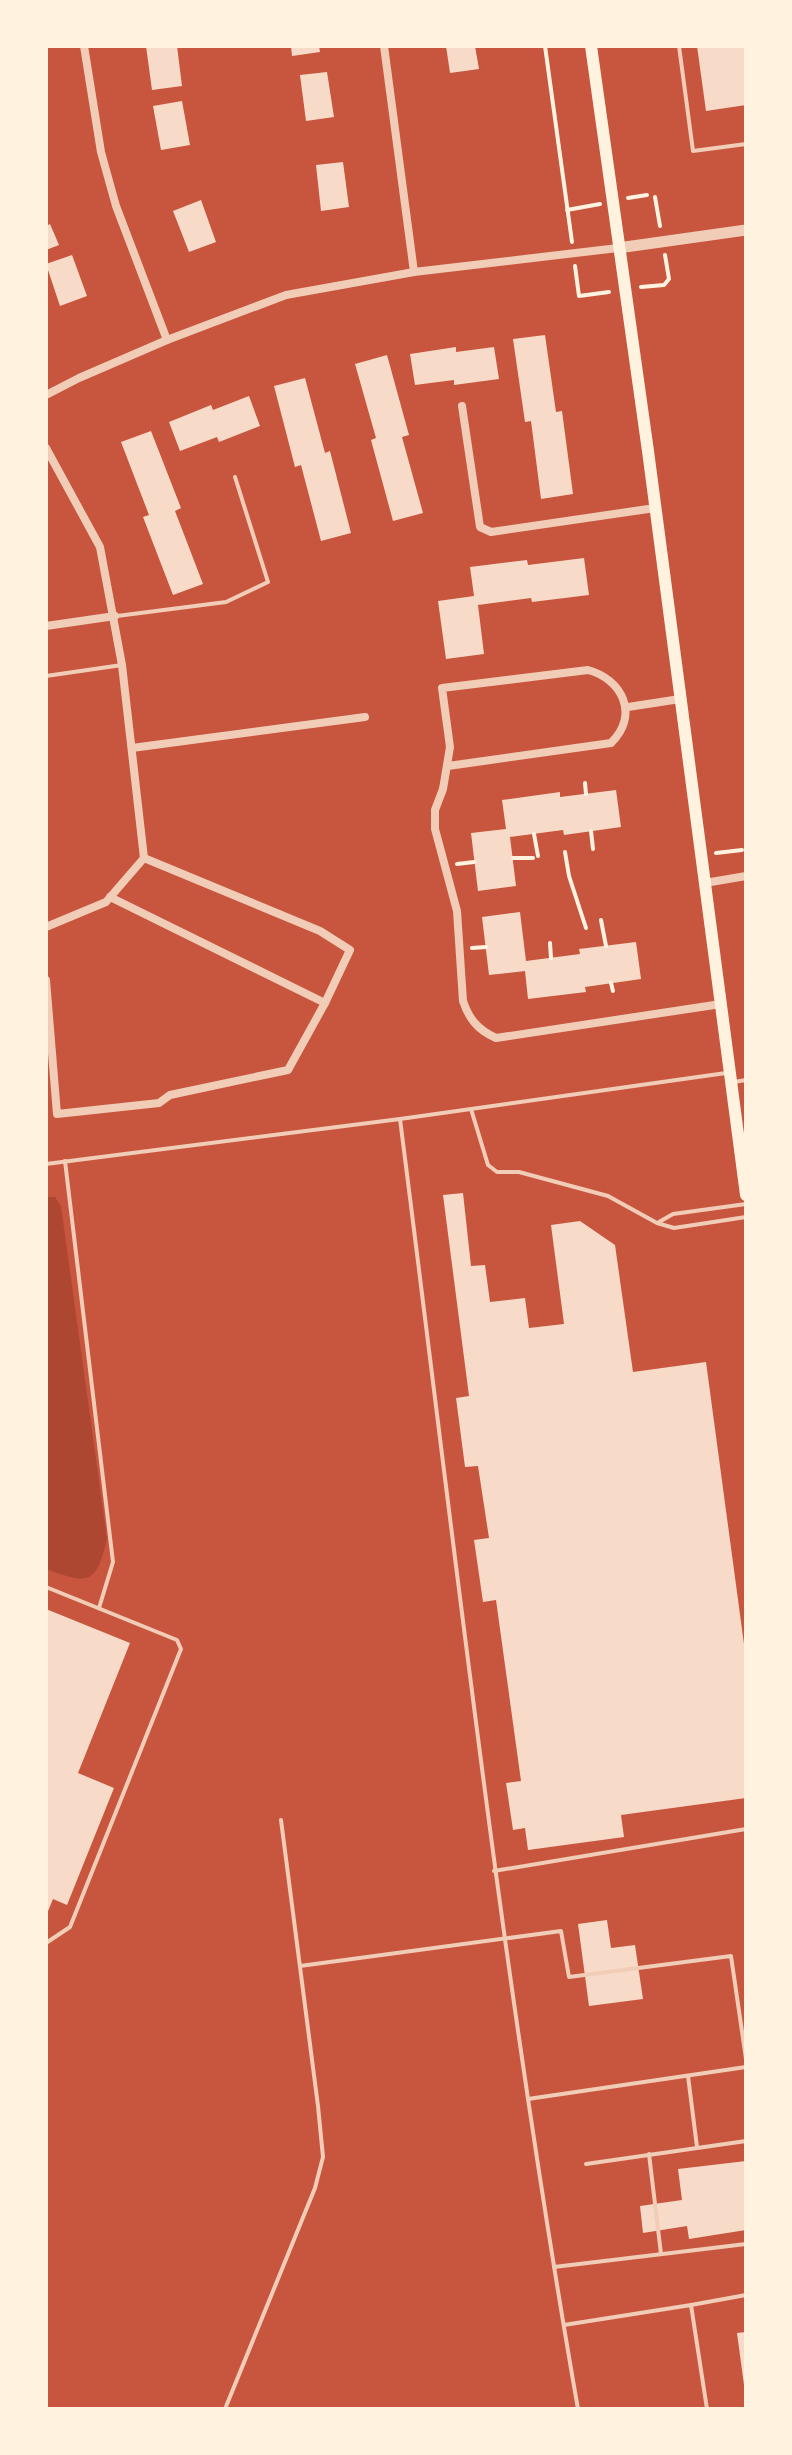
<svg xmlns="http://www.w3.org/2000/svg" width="792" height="2455" viewBox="0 0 792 2455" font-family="Rubik,sans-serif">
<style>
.green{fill:#ae4732}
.building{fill:#f7dbc8}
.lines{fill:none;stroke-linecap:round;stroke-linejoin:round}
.path{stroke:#fff3e0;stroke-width:4}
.service{stroke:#f1ccb7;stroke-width:4}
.minor{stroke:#f1ccb7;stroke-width:8}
.tertiary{stroke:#f1ccb7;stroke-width:11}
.secondary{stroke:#fff3e0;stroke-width:12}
</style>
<rect width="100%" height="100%" fill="#c8553d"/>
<!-- green -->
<path class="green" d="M46,1197H55L61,1206L107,1539C96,1586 87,1584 46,1569Z"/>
<!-- building -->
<g class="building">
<path d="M146,46H177L182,86L152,90Z"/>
<path d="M291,46H319L320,52L292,56Z"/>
<path d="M446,46H475L479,69L450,73Z"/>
<path d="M697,46H746V105L706,111Z"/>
<path d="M327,72L334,117L306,121L300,75Z"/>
<path d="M182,101L190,145L161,150L153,106Z"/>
<path d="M343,162L349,207L321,211L316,165Z"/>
<path d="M201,200L216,242L189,252L173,211Z"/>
<path d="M50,224L59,245L46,250V226Z"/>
<path d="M72,255L87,296L60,306L46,264Z"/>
<path d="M545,335L556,412L562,411L573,494L541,499L531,421L525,422L513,339Z"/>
<path d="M456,347V352L494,347L499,379L454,385V380L415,385L410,354Z"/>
<path d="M387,355L409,435L402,437L423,513L393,521L371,440L376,438L355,364Z"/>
<path d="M305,378L325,453L330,451L351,533L321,541L301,465L295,467L274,386Z"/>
<path d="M249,396L260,426L219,442L217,437L180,451L169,422L211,405L213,410Z"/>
<path d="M151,431L181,508L175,511L203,584L173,595L143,517L149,515L121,442Z"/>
<path d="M584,558L589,595L532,602L531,598L478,605L484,654L446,659L438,601L474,596L470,567L527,560L528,565Z"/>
<path d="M616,790L621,827L564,835L563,830L510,837L516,886L478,891L471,833L506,829L502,800L560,792V797Z"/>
<path d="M520,912L526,961L580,954L579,949L636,942L641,979L585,987L586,992L528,999L525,971L489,975L482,917Z"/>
<path d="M463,1193L471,1266L485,1265L490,1302L525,1298L529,1328L564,1324L551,1225L580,1221L615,1245L633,1372L706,1362L746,1659V1798L621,1815L624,1837L528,1850L525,1828L513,1830L506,1783L521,1781L496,1600L483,1602L474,1540L489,1538L478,1466L465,1467L456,1398L469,1396L443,1195Z"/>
<path d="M46,1609L130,1643L78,1773L114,1788L67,1905L53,1899L46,1916Z"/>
<path d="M607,1920L611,1948L635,1945L643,1999L589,2006L578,1924Z"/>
<path d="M746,2161V2230L689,2239L687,2226L643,2233L640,2206L682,2200L678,2169Z"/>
<path d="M746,2332V2385H744L737,2333Z"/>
</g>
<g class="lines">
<!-- path -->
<g class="path">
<path d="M545,46L572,242"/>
<path d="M655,197L660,226"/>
<path d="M628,198L647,195"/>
<path d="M567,210L600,204"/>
<path d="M575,266L579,296L609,292"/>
<path d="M641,287L664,285L669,279L665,255"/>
<path d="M585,783L586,794"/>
<path d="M591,831L593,849"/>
<path d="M534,834L538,856"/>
<path d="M565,852L569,876L586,928"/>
<path d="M716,853L742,850"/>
<path d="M513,858H533"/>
<path d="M457,864L474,862"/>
<path d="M601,920L606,946"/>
<path d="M550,943L551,958"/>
<path d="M472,948L486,947"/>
<path d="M611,983L613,991"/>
</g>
<!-- service -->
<g class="service">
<path d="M679,46L693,151L746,144"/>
<path d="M117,616L226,602L268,582L235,477"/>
<path d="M46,676L122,665"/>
<path d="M734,1082L746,1080"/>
<path d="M471,1109L488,1165L497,1172H519L608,1196L657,1223L674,1228L746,1217"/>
<path d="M400,1119C455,1550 503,1981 578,2409"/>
<path d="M65,1161L113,1562L99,1608"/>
<path d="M46,1164L400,1119L726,1073"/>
<path d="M659,1222L673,1214L746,1204"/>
<path d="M46,1587L177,1640L181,1649L70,1927L46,1943"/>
<path d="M494,1871L746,1829"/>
<path d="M300,1966L561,1931L569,1977L731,1956L746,2059"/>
<path d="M688,2076L697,2147"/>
<path d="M528,2099L746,2067"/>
<path d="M649,2154L661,2254"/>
<path d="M586,2164L746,2141"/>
<path d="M554,2267L746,2244"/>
<path d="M691,2305L746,2295"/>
<path d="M564,2325L691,2305L707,2409"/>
<path d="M225,2409L315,2188L323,2157L318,2106L281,1820"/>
</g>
<!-- minor -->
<g class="minor">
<path d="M84,46L101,152L116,206L167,340"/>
<path d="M384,46L414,272"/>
<path d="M46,395L79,378L167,340L286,295L414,272L618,248"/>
<path d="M462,406L480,527L491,532L655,508"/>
<path d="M46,448L100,547L122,665L144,858L106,902L46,927"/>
<path d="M46,626L115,616"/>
<path d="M628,707L680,699"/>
<path d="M132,748L365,717"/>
<path d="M448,766L611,743C640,715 622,679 588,670L442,688L450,747L443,789L435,810V829L457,911L463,1001C469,1019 478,1030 496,1038L721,1004"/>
<path d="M144,858L320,931L350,950L325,1003"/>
<path d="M705,883L746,876"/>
<path d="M46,980L57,1114L159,1103L170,1095L288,1070L325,1003L110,897"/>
</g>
<!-- tertiary -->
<path class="tertiary" d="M618,248L746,230"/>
<!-- secondary -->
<path class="secondary" d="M591,46L648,451L746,1195"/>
</g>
<!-- border -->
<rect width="792" height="2455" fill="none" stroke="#fff3e0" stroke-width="96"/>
</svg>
